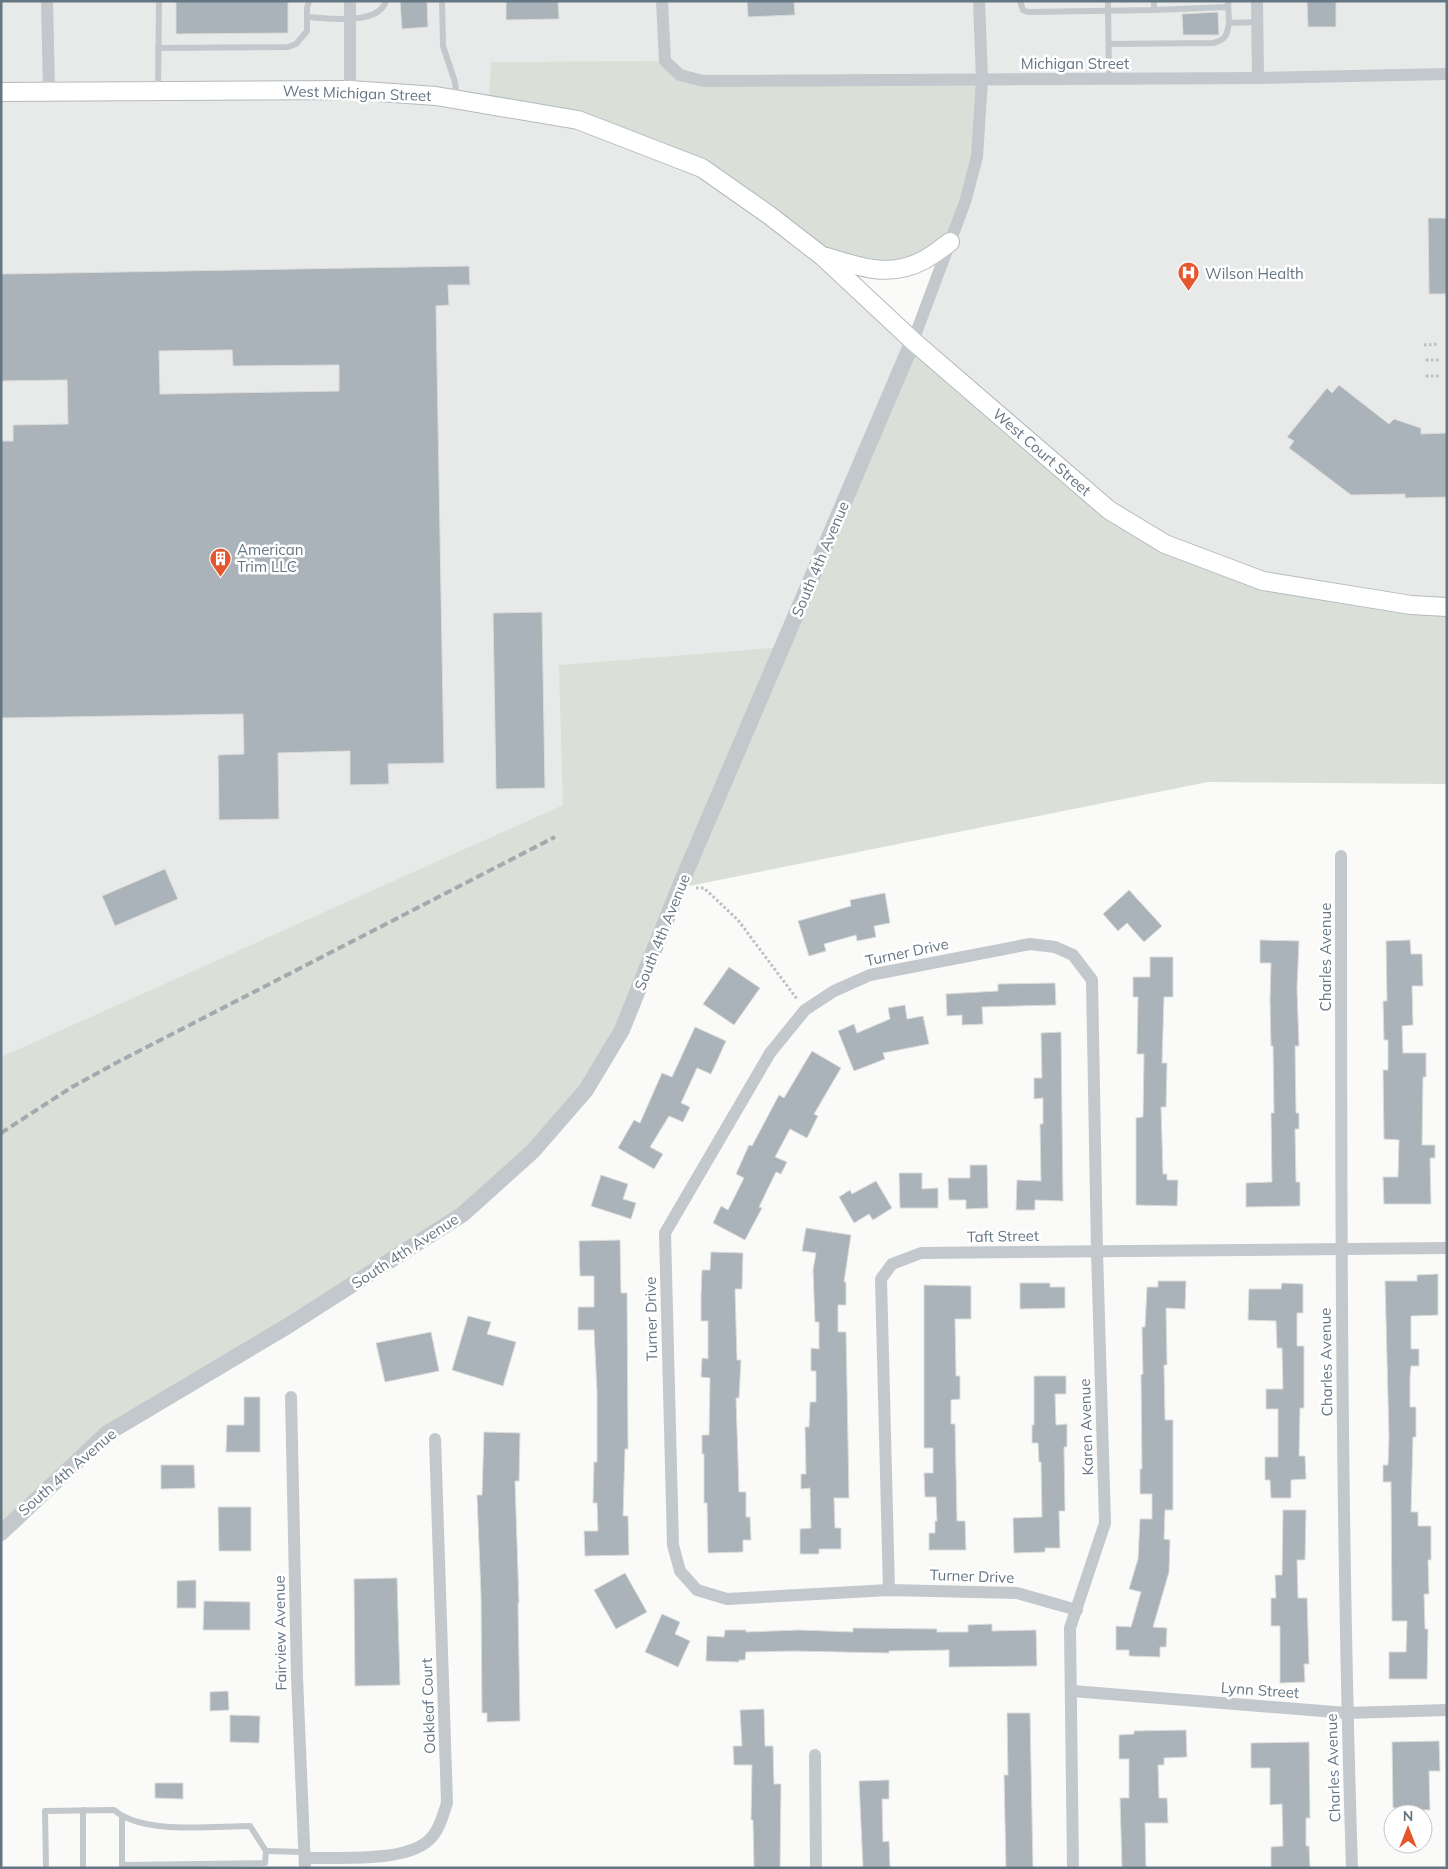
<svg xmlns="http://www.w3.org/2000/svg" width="1448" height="1869" viewBox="0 0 1448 1869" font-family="Mulish,sans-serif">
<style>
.built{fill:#e8e9e9;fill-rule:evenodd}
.green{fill:#dadfd7}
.building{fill:#aab3b9;stroke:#dcdcda;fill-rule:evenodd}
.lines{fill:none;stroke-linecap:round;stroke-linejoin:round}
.secondary-casing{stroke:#b3babf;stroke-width:20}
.path{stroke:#bbbfc2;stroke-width:3;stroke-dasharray:2.5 2.5;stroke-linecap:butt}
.service{stroke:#c3c8cc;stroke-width:6}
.minor{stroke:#c3c8cc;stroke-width:12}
.tertiary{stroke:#c3c8cc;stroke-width:16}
.secondary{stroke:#fff;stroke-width:18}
.rail{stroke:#a2aab0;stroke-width:4;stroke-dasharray:8 4;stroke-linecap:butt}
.labels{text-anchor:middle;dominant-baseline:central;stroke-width:5;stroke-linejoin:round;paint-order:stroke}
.street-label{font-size:15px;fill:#657683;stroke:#fff}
.poi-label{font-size:15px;fill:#657683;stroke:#fff;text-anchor:start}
</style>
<rect width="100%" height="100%" fill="#fafaf8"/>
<!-- built -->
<path class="built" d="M1,1H1447V607L782,647L560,665L564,805L1,1057ZM578,120L965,202L913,341L702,168Z"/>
<!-- green -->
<g class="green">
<path d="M665,61L680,75L982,80L977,157L950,242L899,270L822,256L701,168L578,120L489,104L491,62Z"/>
<path d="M913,341L1109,510L1263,581L1447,607V784L1208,782L679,888L586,1090L463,1214L106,1434L1,1533V1057L563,805L559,665L782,647Z"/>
</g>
<!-- building -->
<g class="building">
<path d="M176,1H288V33L176,34Z"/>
<path d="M400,1H427L428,27L402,29Z"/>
<path d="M506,1H558L559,19L506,20Z"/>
<path d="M747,1H794L795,15L748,17Z"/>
<path d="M1307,1H1336V27H1308Z"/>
<path d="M1218,12L1219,35H1183L1182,14Z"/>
<path d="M1428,218H1447V294H1429Z"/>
<path d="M469,266L470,285H448L449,305L436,306L444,763L388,764L389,784L350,785V751L278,753L279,819L219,820L218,755L244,754L243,714L1,718V441H13V425L68,424L67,380L1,381V274ZM232,350L233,366L339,365V391L160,394L159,351Z"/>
<path d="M1339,385L1389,424L1394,419L1421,428V434L1447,433V497L1405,498V494L1351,495L1289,448L1294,441L1287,437L1327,388L1332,393Z"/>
<path d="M542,612L545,788L496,789L493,613Z"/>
<path d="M165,869L178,899L115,926L102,896Z"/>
<path d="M1129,890L1162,926L1144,942L1127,923L1118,931L1103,914Z"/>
<path d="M885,893L890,923L874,926L876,937L857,941L856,935L824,944L826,951L809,956L798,921L851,906L850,900Z"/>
<path d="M1260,940L1299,941L1297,988L1299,1046H1295L1296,1113H1299V1129H1295L1296,1182H1300V1206L1246,1207V1183L1272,1182L1271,1113H1274L1273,1046H1271L1270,1000L1271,963H1260Z"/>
<path d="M1410,940L1411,954H1422L1423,986H1412L1413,1025L1402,1026L1403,1053H1426V1077H1423L1422,1145H1435V1158H1430L1431,1204H1384L1383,1177H1398L1399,1140L1384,1139L1383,1070H1388V1040H1384L1383,1001H1387L1386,941Z"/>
<path d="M1150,957H1173V997H1164L1162,1063H1167L1166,1107H1161L1163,1174H1167V1180H1178L1177,1206L1136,1205V1118L1143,1117L1144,1054H1137L1138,997H1133V977H1150Z"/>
<path d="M729,967L760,988L734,1025L703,1004Z"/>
<path d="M1055,983L1056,1005L982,1007L983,1024L962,1025V1015L947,1016L946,994L998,991V984Z"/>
<path d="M905,1005L907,1019L923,1016L929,1044L883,1053L885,1059L854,1071L838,1031L854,1024L857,1033L890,1019L888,1008Z"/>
<path d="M695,1027L726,1041L711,1074L697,1068L681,1103L690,1107L683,1122L669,1116L650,1147L663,1154L654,1169L618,1148L634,1120L640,1123L662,1073L672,1077Z"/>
<path d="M1061,1032L1063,1201L1035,1200V1210H1016L1017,1180L1041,1181L1040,1124H1043V1098L1034,1099V1078H1042L1041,1033Z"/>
<path d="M812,1051L841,1068L814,1114L818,1116L807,1138L790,1129L775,1157L787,1162L781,1174L776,1172L759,1207L762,1208L745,1240L713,1223L721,1206L728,1210L744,1178L736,1174L749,1145L752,1146L779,1095L784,1098Z"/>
<path d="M970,1165H987L988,1208L966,1209V1200H949L948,1178H970Z"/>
<path d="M899,1173H922V1189L938,1188V1208H900Z"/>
<path d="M601,1175L628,1184L623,1199L636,1203L631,1219L591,1206Z"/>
<path d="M876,1181L892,1208L873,1220L869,1214L854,1223L839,1197L850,1190L852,1194Z"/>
<path d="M806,1228L851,1235L844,1282H846V1305H838V1332H846L849,1498H834L835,1528H841V1549H819V1554H800V1529L811,1528L810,1488L801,1489V1474H806L805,1427H809L810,1402H816V1371H811V1348L819,1349V1322H815L813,1270L816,1253L802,1251Z"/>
<path d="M620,1240L621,1293H627L628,1449H625L623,1516H628L629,1555L585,1556L584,1531H598L597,1503H593L594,1462H597V1391L594,1330H578V1307H594V1276H580L579,1241Z"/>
<path d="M711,1252L743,1253L742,1289H735L737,1360H741L739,1398H736L739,1492H746V1517H750L751,1540H743V1552L708,1553L707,1503H704V1454H702V1435H709L710,1378L701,1377L702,1358L708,1359V1321H701V1295L702,1270H710Z"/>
<path d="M1438,1274V1315L1411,1316V1349H1419V1366H1411L1410,1376V1407H1416V1437H1413L1411,1512H1418V1526H1431V1560H1428L1429,1594H1424L1425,1629H1428L1427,1679H1389V1652H1406L1407,1621H1392L1391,1482H1383V1465H1388L1389,1437L1385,1281H1417V1275Z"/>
<path d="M1158,1281H1186L1185,1309L1166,1308L1167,1365H1164L1165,1420H1173V1510H1165L1164,1539L1170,1540L1169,1572L1153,1627L1167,1628L1166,1647H1160V1657L1129,1656V1650H1116V1626L1131,1627L1141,1592L1129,1589L1138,1559L1140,1519H1152V1494H1140V1469H1142L1141,1375L1143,1374L1142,1327H1145L1147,1287H1158Z"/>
<path d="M1020,1283H1050V1287H1065V1308L1020,1309Z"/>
<path d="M1282,1283L1303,1284V1313H1297V1346H1304V1408H1300L1299,1456H1305L1306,1479L1291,1480V1498H1271L1270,1480H1265V1457H1278V1409H1266V1389H1283L1282,1348H1277L1276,1321L1248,1320L1249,1289H1281Z"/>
<path d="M924,1285L971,1286V1319H955L956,1376H960V1399L951,1400V1424H955L957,1521H965L966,1550H929V1533H935V1521H937L936,1497H925L924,1473H933V1448H924Z"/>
<path d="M468,1316L491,1322L487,1334L516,1342L503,1386L452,1370Z"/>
<path d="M431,1332L439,1371L385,1382L376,1343Z"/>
<path d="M1034,1376H1066V1394H1055L1056,1425L1067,1424V1447H1064L1065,1511H1059L1060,1548H1045V1552L1014,1553L1013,1518L1042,1517L1041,1462H1039L1038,1443H1032V1425H1034Z"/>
<path d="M244,1397H260V1452H226L227,1425H244Z"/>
<path d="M484,1432L520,1433L519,1481H515L519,1603H518L520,1721L487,1722V1713H482L481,1595L477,1495H482Z"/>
<path d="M161,1465H194L195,1488L161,1489Z"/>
<path d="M218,1507H251V1551H219Z"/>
<path d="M1283,1510H1306L1305,1560H1297L1298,1598H1307L1309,1664H1304L1305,1682L1280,1683V1626H1271V1598H1276L1275,1575H1282Z"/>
<path d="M625,1573L647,1612L616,1629L594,1590Z"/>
<path d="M397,1578L400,1685L355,1686L354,1579Z"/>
<path d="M196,1580V1608H177V1581Z"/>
<path d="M204,1601L250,1602V1630H203Z"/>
<path d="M662,1614L680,1622L675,1634L690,1641L678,1667L645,1652Z"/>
<path d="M992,1624V1631L1036,1630L1037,1666L949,1667V1650L889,1651V1653L794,1651L746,1652L745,1660H739V1662L706,1661L707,1636L724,1637L725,1630H746V1632L799,1630L853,1632V1628L937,1629V1632H968V1625Z"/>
<path d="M228,1691L229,1710L210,1711V1692Z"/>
<path d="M764,1709L765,1746H773L774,1784H781L780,1868H754L753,1820H751L752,1765H734L733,1746H742L740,1710Z"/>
<path d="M1007,1713H1030L1033,1868H1006L1004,1775H1008Z"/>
<path d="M230,1715L260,1716L259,1743L230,1742Z"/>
<path d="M1186,1730L1187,1757L1164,1758V1765H1158L1159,1798H1167L1168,1823H1145L1146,1868H1122L1120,1798H1129V1759H1119V1735L1134,1734V1731Z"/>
<path d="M1439,1741L1440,1771H1429L1430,1810H1422V1814H1397V1808H1393L1392,1742Z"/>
<path d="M1309,1742L1310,1818H1306V1846H1309L1310,1868H1271V1847L1283,1846L1282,1804L1270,1805V1768H1251V1743Z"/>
<path d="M889,1780V1799H882L883,1842L889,1841L890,1868H863L859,1781Z"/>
<path d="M155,1783H183V1799L155,1798Z"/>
</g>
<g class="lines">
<defs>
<g id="secondary">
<path d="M1,92L350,90L436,96L578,120L702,168L769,215L822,256L913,341L1109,510L1165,544L1263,581L1411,605L1447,607"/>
<path d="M827,257C862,268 890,278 924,260C933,255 942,248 950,242"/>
</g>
</defs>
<!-- secondary casing -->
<use href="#secondary" class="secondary-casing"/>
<!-- path -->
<g class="path">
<path d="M1424,345L1438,344"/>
<path d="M1426,360H1439"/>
<path d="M1426,376H1439"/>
<path d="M696,888H704L738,920L797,999"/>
</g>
<!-- service -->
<g class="service">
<path d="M442,1L443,46L455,82L457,98"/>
<path d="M1020,1L1023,10L1028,12L1154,10V1"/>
<path d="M1108,1L1109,78"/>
<path d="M1228,1L1229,23L1257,22"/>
<path d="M1154,10L1228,7"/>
<path d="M307,17C328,18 378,26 386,1"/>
<path d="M1109,44L1213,43C1226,40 1227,35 1229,23"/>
<path d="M158,48L288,47L296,44L307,31V8L309,1"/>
<path d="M158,90L159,1"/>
<path d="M83,1810V1868"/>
<path d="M122,1817V1868"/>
<path d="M266,1851L305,1852"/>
<path d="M46,1868L45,1811L114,1810C143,1835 212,1826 250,1826L266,1851L265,1863L122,1865"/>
</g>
<!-- minor -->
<g class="minor">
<path d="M47,1L49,91"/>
<path d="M350,1V90"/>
<path d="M662,1L665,61L680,75L703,81L1258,78L1447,74"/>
<path d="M1257,1L1258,78"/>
<path d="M913,341L965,202L977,157L982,80L979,1"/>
<path d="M1341,856C1341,1194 1341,1531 1352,1868"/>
<path d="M291,1397L297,1677L305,1868"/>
<path d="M889,1590L881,1279L892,1264L921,1253L1447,1248"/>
<path d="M1072,1691L1347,1713L1447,1710"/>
<path d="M815,1755L816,1868"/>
<path d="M305,1858C337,1857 405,1863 429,1840C439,1831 443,1815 447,1803L435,1439"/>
<path d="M1073,1868L1070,1628L1105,1523L1097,1251L1092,980L1073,955L1055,947L1030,944L870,975L834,991L805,1010L770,1053L665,1233L673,1545L680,1571L697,1590L727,1599L889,1590L1017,1593L1077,1610"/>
</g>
<!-- tertiary -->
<path class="tertiary" d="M1,1533L106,1434L286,1327L463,1214L533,1151L586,1090L622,1030L679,888L913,341"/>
<!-- secondary -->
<use href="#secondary" class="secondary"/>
<!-- rail -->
<path class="rail" d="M1,1133L72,1087L114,1064L555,837"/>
</g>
<!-- icons -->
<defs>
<symbol id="hospital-pin" viewBox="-11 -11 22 30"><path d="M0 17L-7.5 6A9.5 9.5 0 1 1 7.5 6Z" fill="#e4572e" stroke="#fff"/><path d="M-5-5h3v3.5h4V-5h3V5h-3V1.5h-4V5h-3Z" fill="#fff"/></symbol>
<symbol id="building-pin" viewBox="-11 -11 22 30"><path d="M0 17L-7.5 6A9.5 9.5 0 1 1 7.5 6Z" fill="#e4572e" stroke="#fff"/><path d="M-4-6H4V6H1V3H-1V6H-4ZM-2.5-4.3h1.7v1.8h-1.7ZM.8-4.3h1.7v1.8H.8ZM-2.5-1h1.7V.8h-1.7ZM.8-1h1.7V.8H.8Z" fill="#fff"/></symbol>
</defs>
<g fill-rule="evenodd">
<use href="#hospital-pin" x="1176" y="260" width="25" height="34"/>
<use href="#building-pin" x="208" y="546" width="25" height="34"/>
</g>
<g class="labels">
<!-- street labels -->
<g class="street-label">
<text x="1075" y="63">Michigan Street</text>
<text transform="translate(357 93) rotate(2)">West Michigan Street</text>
<text transform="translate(1042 452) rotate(41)">West Court Street</text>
<text transform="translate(820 559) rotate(-67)">South 4th Avenue</text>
<text transform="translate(662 932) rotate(-68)">South 4th Avenue</text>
<text transform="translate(907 952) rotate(-12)">Turner Drive</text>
<text transform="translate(1325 957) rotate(-90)">Charles Avenue</text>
<text transform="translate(1003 1236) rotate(-1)">Taft Street</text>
<text transform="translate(405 1251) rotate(-33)">South 4th Avenue</text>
<text transform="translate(651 1319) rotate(-91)">Turner Drive</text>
<text transform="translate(1326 1362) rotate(-91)">Charles Avenue</text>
<text transform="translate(1086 1427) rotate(-92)">Karen Avenue</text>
<text transform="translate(67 1472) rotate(-41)">South 4th Avenue</text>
<text transform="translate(972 1576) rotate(2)">Turner Drive</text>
<text transform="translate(280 1633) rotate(-91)">Fairview Avenue</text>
<text transform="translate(1260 1690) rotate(4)">Lynn Street</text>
<text transform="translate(428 1706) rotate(-92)">Oakleaf Court</text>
<text transform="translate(1333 1768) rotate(-92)">Charles Avenue</text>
</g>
<!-- poi labels -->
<g class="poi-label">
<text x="1205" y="273">Wilson Health</text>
<text x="237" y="549">American<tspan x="237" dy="17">Trim LLC</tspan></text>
</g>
</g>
<!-- border -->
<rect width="1448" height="1869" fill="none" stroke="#657683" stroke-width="5"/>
<!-- north arrow -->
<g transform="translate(1408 1829)"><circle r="24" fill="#ffffff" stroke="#c1c8cd"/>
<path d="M0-4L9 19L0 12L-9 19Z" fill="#e4572e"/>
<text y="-8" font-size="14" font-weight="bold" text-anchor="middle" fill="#657683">N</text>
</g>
</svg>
